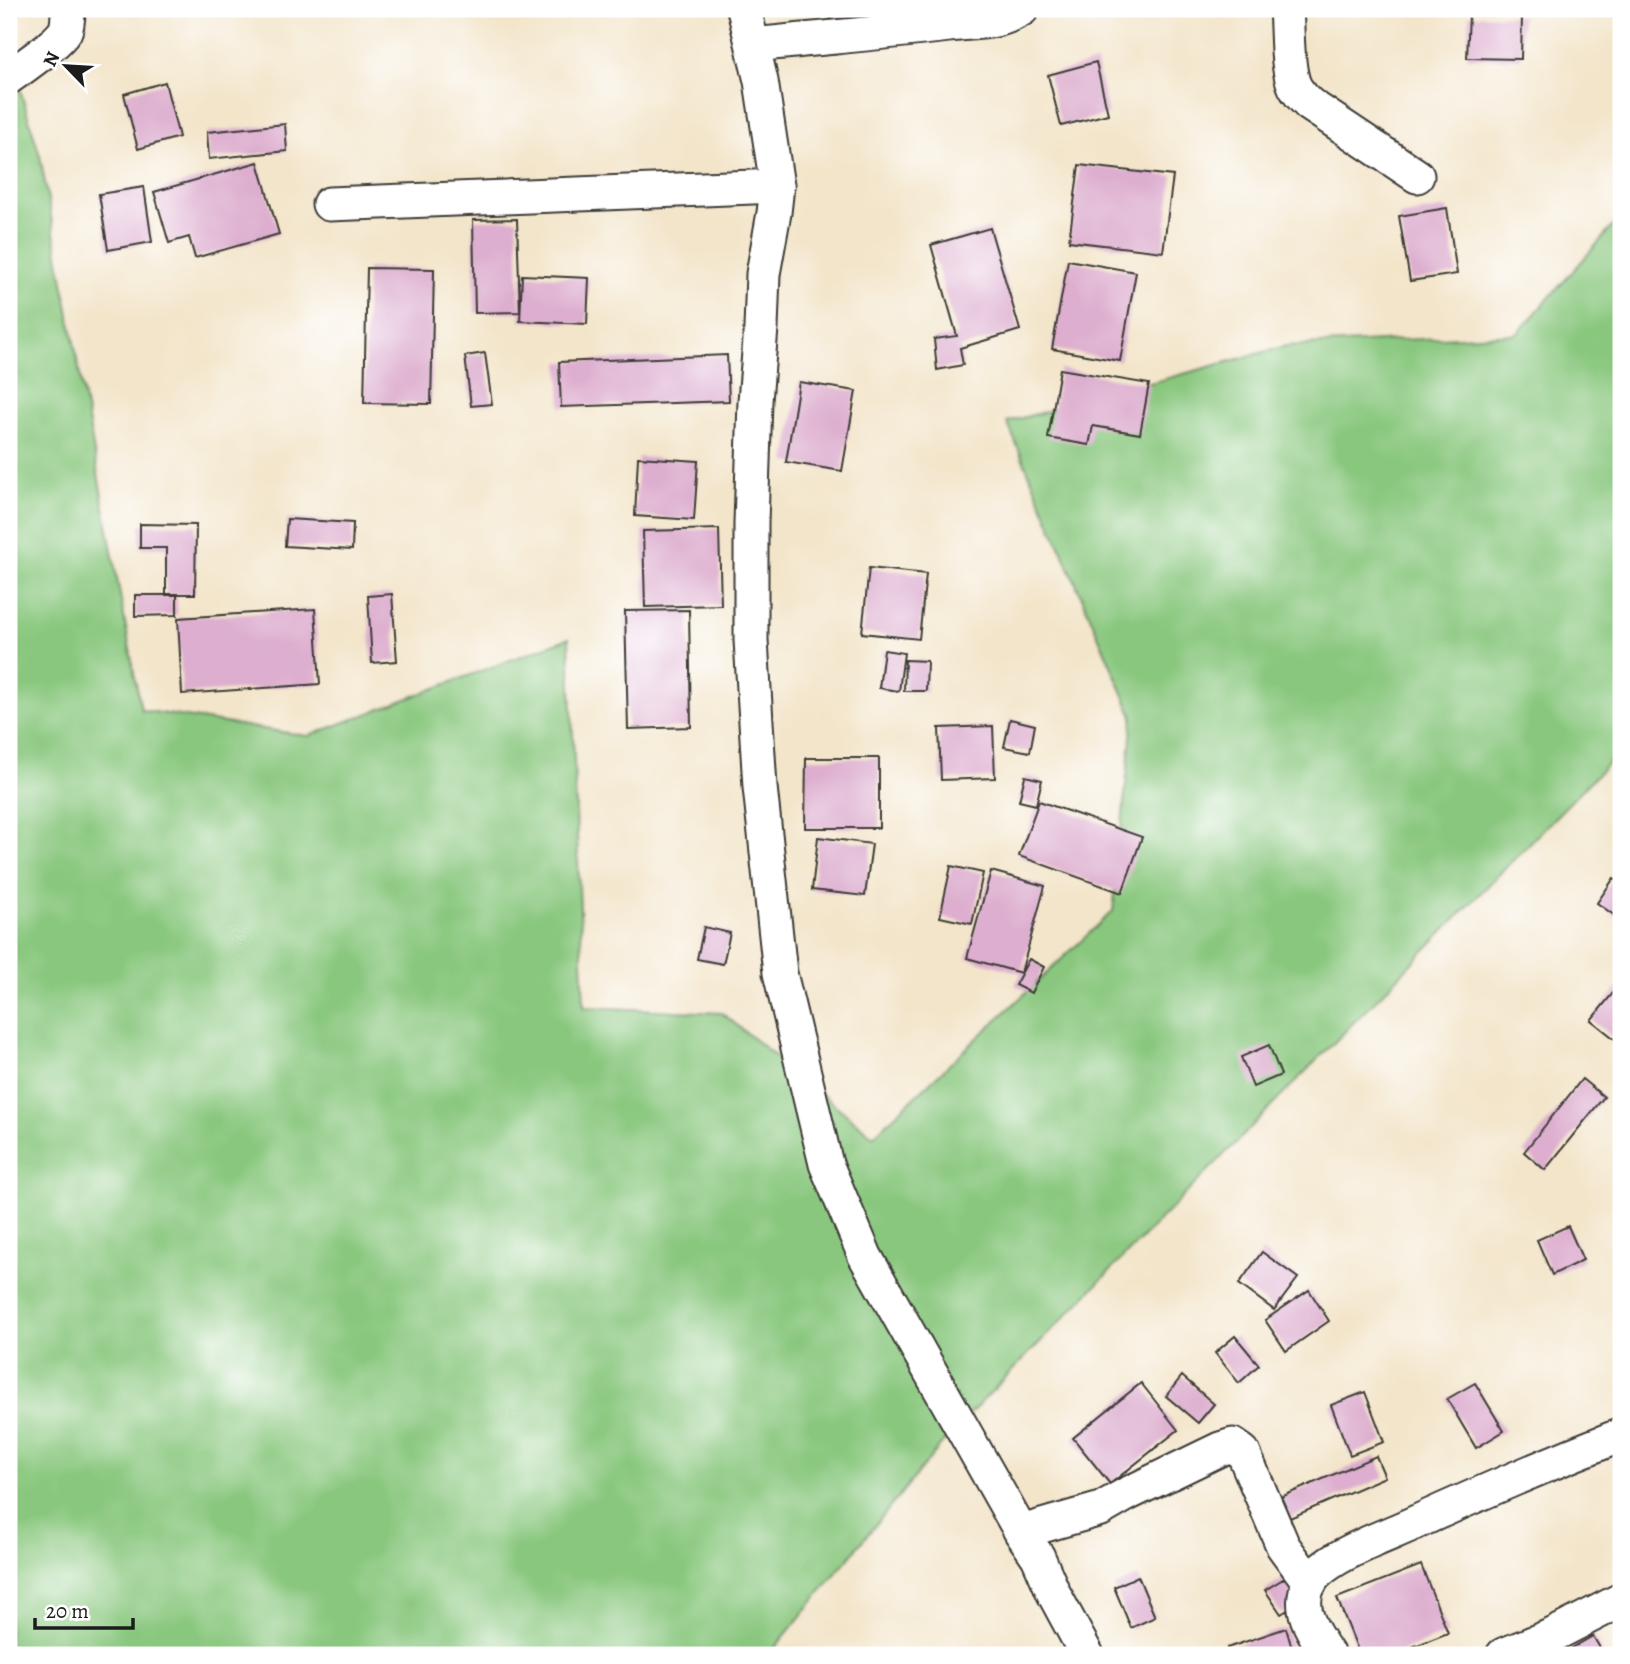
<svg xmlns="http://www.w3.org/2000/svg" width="1630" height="1664" viewBox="0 0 1630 1664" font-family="Alegreya,serif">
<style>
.green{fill:#89c77e;stroke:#52724d;stroke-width:2}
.building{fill:#ddaecf}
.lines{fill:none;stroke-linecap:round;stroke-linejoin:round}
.street-casing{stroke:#3c3a36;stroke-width:37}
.street{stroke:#fff;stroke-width:33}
</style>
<rect width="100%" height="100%" fill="#fff"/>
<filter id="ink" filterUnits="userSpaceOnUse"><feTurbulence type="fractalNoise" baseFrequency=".0143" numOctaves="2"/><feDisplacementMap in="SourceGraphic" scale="14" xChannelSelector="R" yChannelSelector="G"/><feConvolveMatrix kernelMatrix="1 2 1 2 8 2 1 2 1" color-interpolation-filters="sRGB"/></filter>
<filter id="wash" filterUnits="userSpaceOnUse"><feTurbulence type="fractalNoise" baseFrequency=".00686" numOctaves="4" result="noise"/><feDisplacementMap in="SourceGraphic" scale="28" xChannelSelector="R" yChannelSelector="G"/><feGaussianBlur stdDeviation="1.57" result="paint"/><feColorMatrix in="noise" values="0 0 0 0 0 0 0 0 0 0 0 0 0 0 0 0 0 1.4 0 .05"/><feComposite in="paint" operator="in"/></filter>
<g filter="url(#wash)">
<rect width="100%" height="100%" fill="#f3e5ca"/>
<!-- green -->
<path class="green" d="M9,52L40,156L141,710L308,736L569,638L584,1007L722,1013L873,1136L1113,911L1133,717L1007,422L1286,346L1517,334L1621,217V750L949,1435L769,1655H9Z"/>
<g id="blocks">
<!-- building -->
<g class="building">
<path d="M829,9H898L899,13L832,25Z"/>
<path d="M1469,15L1522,16L1521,59L1467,58Z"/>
<path d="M1096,62L1108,114L1061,126L1048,75Z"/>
<path d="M165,82L179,137L138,149L124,94Z"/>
<path d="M285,124L287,151L209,159L207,132Z"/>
<path d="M258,162L279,234L195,258L189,237L169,243L154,192Z"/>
<path d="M1079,165L1173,176L1163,252L1069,241Z"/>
<path d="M144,187L152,242L108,250L99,194Z"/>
<path d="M1447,208L1457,274L1410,281L1399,216Z"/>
<path d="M517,219L520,312L475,313L473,220Z"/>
<path d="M990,228L1020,330L960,348L963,365L937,370L934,339L957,336L931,245Z"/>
<path d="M1068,260L1136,272L1120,361L1052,349Z"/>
<path d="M367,268L434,269L431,404L364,403Z"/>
<path d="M522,275L589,278L587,324L520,321Z"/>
<path d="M485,353L492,404L471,406L465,356Z"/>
<path d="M727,355L729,401L561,407L559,362Z"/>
<path d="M1060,369L1149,384L1140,434L1093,426L1089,445L1048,438Z"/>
<path d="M799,382L856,391L842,471L786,462Z"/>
<path d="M638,457L698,461L694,520L635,516Z"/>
<path d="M287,519L353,523L352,550L285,546Z"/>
<path d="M140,524L196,525L195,594H166V548H140Z"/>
<path d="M719,529L721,605L645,607L643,531Z"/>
<path d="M869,568L926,574L919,639L862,633Z"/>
<path d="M392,594L397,661L372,663L368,596Z"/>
<path d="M135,595H177V615L135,616Z"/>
<path d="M315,609L320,684L182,694L178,618Z"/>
<path d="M689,610L691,727L628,729L625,611Z"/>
<path d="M884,650L904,653L899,691L879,688Z"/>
<path d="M905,660L927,661L926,691H904Z"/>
<path d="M1010,719L1035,725L1030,752L1004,747Z"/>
<path d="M993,726L995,778L941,780L939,728Z"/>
<path d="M806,758H879V828H805Z"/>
<path d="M1025,776L1042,780L1036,805L1019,801Z"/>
<path d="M1039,801L1142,837L1122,893L1019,856Z"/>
<path d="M818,837L872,844L865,896L812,890Z"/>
<path d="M951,866L983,873L972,924L940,917Z"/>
<path d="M991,871L1045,886L1021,973L967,958Z"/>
<path d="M1614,878L1621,883V920L1597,903Z"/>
<path d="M704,927L730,933L723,964L697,959Z"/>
<path d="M1029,959L1044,967L1031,993L1015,985Z"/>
<path d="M1621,983V1033L1616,1040L1591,1020Z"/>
<path d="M1269,1045L1281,1075L1253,1087L1241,1057Z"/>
<path d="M1582,1079L1604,1097L1545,1170L1524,1152Z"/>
<path d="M1568,1226L1583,1260L1552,1275L1537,1240Z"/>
<path d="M1262,1252L1298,1278L1274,1310L1239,1284Z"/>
<path d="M1309,1290L1329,1321L1286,1351L1265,1320Z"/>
<path d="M1235,1336L1259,1365L1239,1383L1215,1353Z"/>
<path d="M1182,1376L1214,1404L1198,1423L1166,1396Z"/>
<path d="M1141,1383L1178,1430L1110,1484L1073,1438Z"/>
<path d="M1475,1383L1504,1431L1476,1448L1447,1399Z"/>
<path d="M1365,1392L1384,1442L1350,1455L1331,1405Z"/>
<path d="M1376,1456L1385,1477L1290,1518L1281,1497Z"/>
<path d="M1421,1565L1448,1633L1392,1655H1360L1337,1598Z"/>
<path d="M1138,1576L1155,1617L1131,1628L1114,1587Z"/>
<path d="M1288,1576L1304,1600L1281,1614L1265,1590Z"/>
<path d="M1286,1628L1294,1655H1229L1227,1648Z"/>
<path d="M1593,1636L1604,1655H1577L1572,1648Z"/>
</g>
</g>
</g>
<g filter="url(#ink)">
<use href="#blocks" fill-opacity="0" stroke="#3c3a36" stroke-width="2"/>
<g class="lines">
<defs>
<g id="street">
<path d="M744,9L761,81L777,186L774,213L763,274L761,328L755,401L751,523V640L760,787L780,973L826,1164L865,1256L1021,1532"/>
<path d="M1286,9C1288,30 1286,69 1295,87C1299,94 1304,99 1309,104L1417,176"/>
<path d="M754,45C819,38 884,33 949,25C979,21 995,25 1022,9"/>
<path d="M9,77C21,69 58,43 65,31C68,25 68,15 68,9"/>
<path d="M329,204L777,186"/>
<path d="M1087,1655L1054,1594L1038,1557L1021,1532L1101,1509L1127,1494L1220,1449L1233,1445L1243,1452L1283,1546L1310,1583"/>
<path d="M1328,1655C1314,1634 1295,1608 1310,1582C1325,1557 1384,1537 1410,1525C1480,1493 1550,1463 1621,1435"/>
<path d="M1503,1655L1553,1635L1621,1600"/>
</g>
</defs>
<!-- street casing -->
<use href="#street" class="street-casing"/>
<!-- street -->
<use href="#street" class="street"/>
</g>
</g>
<!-- margin -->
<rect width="1630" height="1664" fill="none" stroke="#fff" stroke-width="35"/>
<!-- north arrow -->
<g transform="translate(66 66) rotate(295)" stroke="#ffffff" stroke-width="5" paint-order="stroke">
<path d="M0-5L12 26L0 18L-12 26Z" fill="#1c1c1c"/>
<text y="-10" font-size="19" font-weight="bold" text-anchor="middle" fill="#1c1c1c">N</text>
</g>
<!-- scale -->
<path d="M35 1618v10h98v-10" fill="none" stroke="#1c1c1c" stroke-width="3.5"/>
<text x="46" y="1618" font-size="21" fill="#1c1c1c" stroke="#ffffff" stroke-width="5" paint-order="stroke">20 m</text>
</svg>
